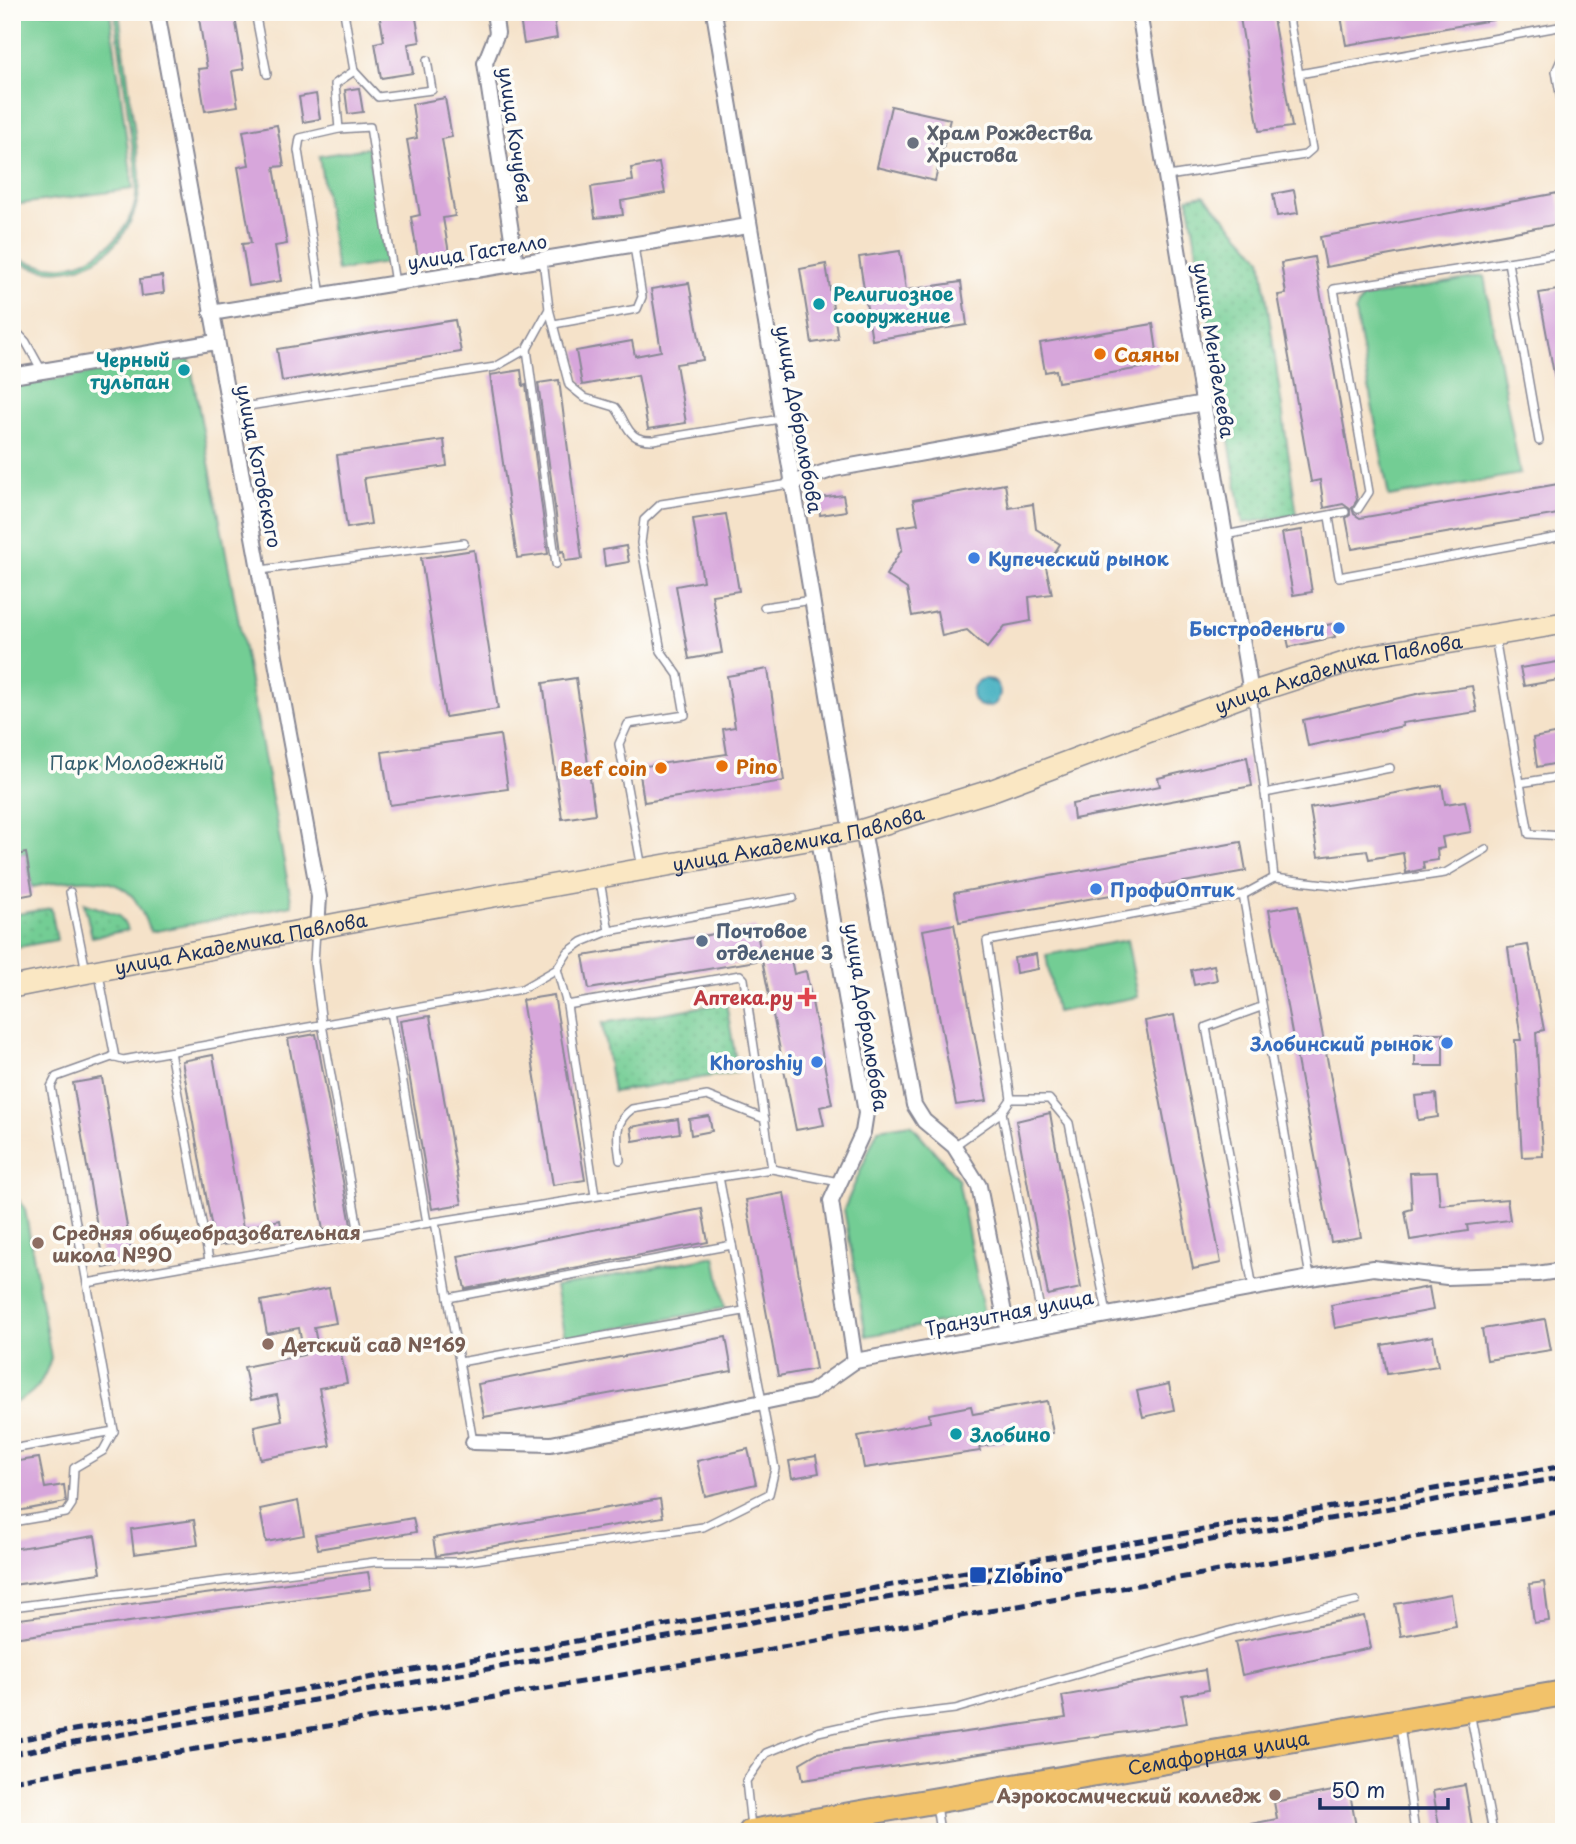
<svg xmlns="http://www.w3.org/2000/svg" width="1576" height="1844" viewBox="0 0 1576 1844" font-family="'Playpen Sans',sans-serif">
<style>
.grass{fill:url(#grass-dots);stroke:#477e79;stroke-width:2}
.green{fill:#73cd94;stroke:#477e79;stroke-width:2}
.water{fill:url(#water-ripples);stroke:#307090;stroke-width:2}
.building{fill:#d7a6db}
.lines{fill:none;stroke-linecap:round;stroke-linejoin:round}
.service-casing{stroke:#888894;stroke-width:10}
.minor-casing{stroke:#888894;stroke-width:18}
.secondary-casing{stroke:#888894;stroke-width:24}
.trunk-casing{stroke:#888894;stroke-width:28}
.service{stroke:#fff;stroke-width:7}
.minor{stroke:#fff;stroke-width:14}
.secondary{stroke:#fae7c3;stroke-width:21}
.trunk{stroke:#f2c26a;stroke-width:24}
.rail{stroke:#1b2f5e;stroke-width:5;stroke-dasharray:10 5;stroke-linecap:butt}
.worship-dot{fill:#6b7280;stroke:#fdfcf7;stroke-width:2.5}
.culture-dot{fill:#0f9aa8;stroke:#fdfcf7;stroke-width:2.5}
.food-dot{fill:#e8710a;stroke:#fdfcf7;stroke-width:2.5}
.shop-dot{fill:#3f7fe0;stroke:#fdfcf7;stroke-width:2.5}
.service-dot{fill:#5c6f8a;stroke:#fdfcf7;stroke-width:2.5}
.health-dot{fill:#e0444e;stroke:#fdfcf7;stroke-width:2.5}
.education-dot{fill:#8d6e63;stroke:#fdfcf7;stroke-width:2.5}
.transit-dot{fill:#1a4fb4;stroke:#fdfcf7;stroke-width:2.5}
.labels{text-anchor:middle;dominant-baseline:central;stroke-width:7;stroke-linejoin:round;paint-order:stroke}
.worship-label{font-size:19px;font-weight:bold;fill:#5b616d;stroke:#fdfcf7;text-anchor:start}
.street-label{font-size:19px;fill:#1b2f5e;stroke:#fdfcf7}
.culture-label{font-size:19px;font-weight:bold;fill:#0d838f;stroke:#fdfcf7;text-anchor:start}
.food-label{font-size:19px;font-weight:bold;fill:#c56008;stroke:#fdfcf7;text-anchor:start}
.shop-label{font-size:19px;font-weight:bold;fill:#366cbe;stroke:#fdfcf7;text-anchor:end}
.park-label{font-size:19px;fill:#355e6e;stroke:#fdfcf7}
.service-label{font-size:19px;font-weight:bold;fill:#4e5e75;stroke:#fdfcf7;text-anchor:start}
.health-label{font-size:19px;font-weight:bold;fill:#be3a42;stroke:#fdfcf7;text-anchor:end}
.education-label{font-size:19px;font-weight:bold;fill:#785e54;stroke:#fdfcf7;text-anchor:start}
.transit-label{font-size:19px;font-weight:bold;fill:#164399;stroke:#fdfcf7;text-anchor:start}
</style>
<defs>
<pattern id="grass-dots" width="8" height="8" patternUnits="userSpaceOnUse" patternTransform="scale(1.75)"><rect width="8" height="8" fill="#73cd94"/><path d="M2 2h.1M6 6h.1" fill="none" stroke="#63b082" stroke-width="1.8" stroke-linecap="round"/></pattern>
<pattern id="water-ripples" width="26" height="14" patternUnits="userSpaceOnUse" patternTransform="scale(1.75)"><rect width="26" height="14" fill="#44b0c1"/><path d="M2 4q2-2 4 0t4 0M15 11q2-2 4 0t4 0" fill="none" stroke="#3890a0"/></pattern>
</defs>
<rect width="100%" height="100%" fill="#fdfcf7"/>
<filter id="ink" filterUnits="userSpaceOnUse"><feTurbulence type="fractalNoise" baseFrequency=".0143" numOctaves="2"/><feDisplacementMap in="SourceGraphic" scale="14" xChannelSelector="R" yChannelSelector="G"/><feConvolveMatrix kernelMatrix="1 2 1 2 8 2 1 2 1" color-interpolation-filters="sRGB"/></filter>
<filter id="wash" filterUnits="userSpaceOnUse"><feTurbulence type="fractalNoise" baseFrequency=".00686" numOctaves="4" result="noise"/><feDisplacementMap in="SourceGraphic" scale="28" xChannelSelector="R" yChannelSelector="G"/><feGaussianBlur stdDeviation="1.57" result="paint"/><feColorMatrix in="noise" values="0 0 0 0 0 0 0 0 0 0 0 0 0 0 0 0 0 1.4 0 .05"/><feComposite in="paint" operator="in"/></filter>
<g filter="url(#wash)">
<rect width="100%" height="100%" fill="#f5e2c9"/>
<!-- grass -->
<g class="grass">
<path d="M1204,195L1261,258L1297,515L1243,523L1188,198Z"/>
<path d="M84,903L119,915L128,930L92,937Z"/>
<path d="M51,908L57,940L13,948L12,915Z"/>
<path d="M726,1003L738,1072L613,1092L602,1023Z"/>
</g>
<!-- green -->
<g class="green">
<path d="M12,12H110L133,189L12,205Z"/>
<path d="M115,12H119L140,173C143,244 78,294 12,259V255C34,267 60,271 84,261C109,250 128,230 135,203C140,179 133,153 130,129C125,90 120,51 115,12Z"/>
<path d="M368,148L386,263L337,271L319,156Z"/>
<path d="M1484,276L1520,474L1389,497L1355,312L1362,298Z"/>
<path d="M189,356L292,905L151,932C145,921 141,907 133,897C109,870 63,881 32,887L26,853L12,856V387Z"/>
<path d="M1127,940L1138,997L1056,1012L1046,955Z"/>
<path d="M911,1124L958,1179L984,1315L866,1336L844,1209L878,1129Z"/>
<path d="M12,1190L25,1209L51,1358C44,1381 35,1395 12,1404Z"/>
<path d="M715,1256L725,1308L565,1338L555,1287Z"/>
</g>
<!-- water -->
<circle class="water" cx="986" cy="693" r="14"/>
<g id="blocks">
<!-- building -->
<g class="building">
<path d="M198,12H234L244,69L232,71L238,106L205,111L198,69L207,68Z"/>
<path d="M379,12H415L420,42L408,44L413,73L381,78L375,43L384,41Z"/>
<path d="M519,12H553L557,38L524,44Z"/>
<path d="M1239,12H1272L1292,127L1259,131Z"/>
<path d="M1361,12H1492L1493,20L1346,45L1341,16Z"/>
<path d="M359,88L363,112L348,114L345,90Z"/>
<path d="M316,94L320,119L303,122L299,97Z"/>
<path d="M445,98L452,137L442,139L455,216L443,218L449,253L418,258L411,217L420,215L407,140L417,138L412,104Z"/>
<path d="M891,106L950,119L935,181L877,167Z"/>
<path d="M277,125L284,166L274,167L287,244L275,246L281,281L249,286L242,244L251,243L238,167L249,165L243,131Z"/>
<path d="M659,163L665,193L621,201L623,215L595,218L591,187L633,181L631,168Z"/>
<path d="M1294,190L1298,213L1277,216L1273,194Z"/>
<path d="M1558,193L1563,223L1326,267L1320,237Z"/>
<path d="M900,251L906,290L961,282L967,325L872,340L859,257Z"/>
<path d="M1314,257L1357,500L1352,508L1354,514L1360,518L1564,483V513L1352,549L1346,518L1350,515V509L1343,504L1324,508L1320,480L1311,482L1278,295L1286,294L1281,263Z"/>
<path d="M826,264L838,339L812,343L800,269Z"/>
<path d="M162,276L164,293L142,296L140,279Z"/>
<path d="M689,283L703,360L676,364L686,423L648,429L638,375L582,385L576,351L632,341L635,356L661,351L651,289Z"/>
<path d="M1564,289V390H1557L1539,293Z"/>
<path d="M455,320L461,352L282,381L277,349Z"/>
<path d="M1153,324L1159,365L1058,382L1056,370L1045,372L1040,343Z"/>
<path d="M521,370L523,386L526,385L548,554L517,558L490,375Z"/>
<path d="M559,380L582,559L565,561L564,551L561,552L538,383Z"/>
<path d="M444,440L447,466L364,478L371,524L347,528L337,455Z"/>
<path d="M1005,484L1009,508L1033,504L1036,529L1060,544L1046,567L1052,594L1029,597L1031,621L1005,626L987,648L967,630L942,636L937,611L912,616L907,589L886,575L902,549L898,527L918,524L913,500Z"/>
<path d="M843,495L846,511L820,515L818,498Z"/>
<path d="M726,514L739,591L712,595L722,653L689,659L676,586L703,581L693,519Z"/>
<path d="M1302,530L1312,592L1293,595L1282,533Z"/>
<path d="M626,546L629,562L605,566L603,550Z"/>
<path d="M474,550L498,709L445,717L421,558Z"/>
<path d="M1332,624L1335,637L1289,647L1286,633Z"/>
<path d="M1564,661V679L1524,686L1520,668Z"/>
<path d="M768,669L784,781L644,802L639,767L727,754L723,729L735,727L727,676Z"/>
<path d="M576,678L595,814L562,819L543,683Z"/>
<path d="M1472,686L1477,712L1402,723L1403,726L1308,746L1303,720L1421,693Z"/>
<path d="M1564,732V762L1537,767L1533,738Z"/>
<path d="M500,735L508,789L390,805L382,752Z"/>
<path d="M1247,757L1252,786L1074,819L1072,804L1160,786L1158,778Z"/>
<path d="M1442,785L1445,804L1465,801L1471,832L1442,837L1444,848L1437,849L1438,860L1423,862L1424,869L1406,873L1403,853L1369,859L1367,851L1318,857L1310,808Z"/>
<path d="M1241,842L1246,871L959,922L954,893Z"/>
<path d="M26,853L33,894L12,898V856Z"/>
<path d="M1298,905L1361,1237L1331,1242L1269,910Z"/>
<path d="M954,924L987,1101L956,1105L923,930Z"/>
<path d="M756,927L762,960L589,989L583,956Z"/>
<path d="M1528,945L1544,1030L1536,1032L1543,1156L1522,1157L1515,1040H1521L1508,948Z"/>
<path d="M1036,954L1038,969L1016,973L1014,958Z"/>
<path d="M790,955L794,974L806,971L832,1104L820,1107L824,1125L796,1130L762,960Z"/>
<path d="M1214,965L1217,980L1194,985L1191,970Z"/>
<path d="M554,995L585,1180L553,1185L522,1000Z"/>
<path d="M1174,1015L1221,1263L1193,1269L1145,1021Z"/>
<path d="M430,1016L462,1204L432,1209L400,1021Z"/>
<rect x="1415" y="1033" width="28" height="33"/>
<path d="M316,1034L351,1225L323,1230L288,1039Z"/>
<path d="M213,1055L243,1228L280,1220L283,1237L215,1246L182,1061Z"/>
<path d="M102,1078L133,1262L104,1268L73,1083Z"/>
<path d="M1436,1094L1438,1117L1418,1120L1415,1096Z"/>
<path d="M1050,1113L1081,1288L1048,1295L1016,1121Z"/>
<path d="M709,1116L712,1131L691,1135L689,1119Z"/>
<path d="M678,1119L680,1133L633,1141L631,1127Z"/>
<path d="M1437,1172L1440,1205L1507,1199L1510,1220L1467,1225L1468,1231L1410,1240L1405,1211L1412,1209L1410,1173Z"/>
<path d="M784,1193L816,1369L778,1376L746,1200Z"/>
<path d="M702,1209L708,1242L465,1289L458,1256Z"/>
<path d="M1429,1287L1433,1310L1335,1328L1331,1305Z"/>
<path d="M329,1288L336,1323L314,1327L319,1353L340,1349L347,1383L319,1388L330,1446L260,1459L254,1426L282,1420L277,1395L251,1400L244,1367L304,1355L299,1328L267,1334L261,1301Z"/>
<path d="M1545,1319L1551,1350L1487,1360L1482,1329Z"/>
<path d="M1433,1336L1438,1366L1387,1374L1382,1345Z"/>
<path d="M726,1337L732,1371L484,1417L478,1384Z"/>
<path d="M1169,1384L1174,1410L1143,1417L1137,1391Z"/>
<path d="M1047,1401L1053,1433L979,1447L980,1451L864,1468L858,1436L930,1422L929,1414L971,1406L973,1414Z"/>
<path d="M748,1449L756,1484L705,1496L697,1461Z"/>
<path d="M816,1456L819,1473L792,1478L789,1461Z"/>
<path d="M39,1458L45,1488L64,1485L66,1502L12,1512V1462Z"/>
<path d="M660,1499L663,1517L436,1556L433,1538Z"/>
<path d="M298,1501L304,1535L266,1542L260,1509Z"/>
<path d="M413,1518L416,1532L318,1549L315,1535Z"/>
<path d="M194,1520L198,1545L134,1554L131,1529Z"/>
<path d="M95,1536L101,1573L12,1585V1549Z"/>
<path d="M368,1572L371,1589L12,1638V1620Z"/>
<path d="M1544,1582L1549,1621L1534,1623L1529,1584Z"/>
<path d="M1451,1594L1456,1626L1401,1636L1395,1604Z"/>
<path d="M1364,1616L1371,1648L1242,1675L1235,1642Z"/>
<path d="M1205,1670L1208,1690L1182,1695L1187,1723L803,1780L800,1763L817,1753L1066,1718L1062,1696Z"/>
<path d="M1465,1785L1473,1832H1440L1433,1791Z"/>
<path d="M1349,1788L1357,1832H1246L1245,1825L1277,1819L1274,1802Z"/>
</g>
</g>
</g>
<g filter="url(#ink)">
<use href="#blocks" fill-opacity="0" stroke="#888894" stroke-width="2"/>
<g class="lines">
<defs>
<g id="service">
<path d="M255,12L267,74"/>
<path d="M1564,53L1556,71L1564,117"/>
<path d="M354,71L378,97L432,90L427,60"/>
<path d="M1299,74L1564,26"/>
<path d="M339,129L335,84L354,71L344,12"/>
<path d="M1168,176L1305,155L1312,149L1288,12"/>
<path d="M1508,262L1539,441"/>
<path d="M321,295L298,150L300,138L339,129L370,127L395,283"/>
<path d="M549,309L569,385L585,398L615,407C628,423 626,441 653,440L780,419"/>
<path d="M554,324L637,309L642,297L634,246"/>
<path d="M12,327L26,342L42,371"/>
<path d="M527,349L556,564"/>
<path d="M230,409L495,367L527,349L549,309L543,260"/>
<path d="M1358,509L1369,492L1334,289L1564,253"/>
<path d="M1329,517L1339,577L1564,536"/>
<path d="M1225,535L1345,512"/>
<path d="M261,570L464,543"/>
<path d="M764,607L812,600"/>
<path d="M1495,637L1520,783L1564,776"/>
<path d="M1252,694L1265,793L1390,768"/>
<path d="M1520,783L1529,834L1564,836"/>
<path d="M1265,793L1274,878"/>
<path d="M642,868L619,744L628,724L685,715L678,675L661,651L641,543L644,520L661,504L790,484"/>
<path d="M70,892L86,971"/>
<path d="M1243,895L1310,1277"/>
<path d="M316,930L314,962L322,1024L359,1234"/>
<path d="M609,931L793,898"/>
<path d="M557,969L567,1005L595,1196"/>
<path d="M99,974L115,1058"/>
<path d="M567,1005L740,975L744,979L772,1169"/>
<path d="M391,1012L427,1223L772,1169L839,1182"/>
<path d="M170,1052L209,1260"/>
<path d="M1011,1099H1049L1069,1123L1107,1313"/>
<path d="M1002,1112L1043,1325"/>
<path d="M954,1146L1002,1112L1011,1099L987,941L1243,895L1274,878L1350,887L1445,873L1486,849"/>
<path d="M620,1160C617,1138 613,1123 632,1109L707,1096L765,1119"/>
<path d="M1253,1288L1206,1027L1261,1007"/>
<path d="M448,1298L732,1245"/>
<path d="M460,1362L743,1311"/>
<path d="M473,1442L435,1222L87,1283L51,1087L56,1077L112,1057L123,1060L522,989L557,969L568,952L582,942L609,931L600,881"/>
<path d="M12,1449L114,1431"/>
<path d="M12,1522L66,1513L72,1504L74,1468L103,1451L114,1431L87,1283"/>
<path d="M12,1607L375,1562H461L703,1527L769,1494L775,1469L719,1177"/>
<path d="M1470,1712L1493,1832"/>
<path d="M1400,1725L1415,1832"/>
<path d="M936,1805L940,1832"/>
<path d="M751,1827L746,1781L766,1753L818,1732L881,1718L955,1709L1236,1629L1356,1601"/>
</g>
<g id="minor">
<path d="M157,12L319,897L317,928"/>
<path d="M494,12L497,33L485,63L516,264"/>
<path d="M714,12L851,832"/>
<path d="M1139,12L1251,693"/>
<path d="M211,313L748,226"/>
<path d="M12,376L216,342"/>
<path d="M790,484L834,469L1204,403"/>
<path d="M863,830L914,1105L924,1121L954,1146L979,1186L1008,1333"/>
<path d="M819,839L866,1113L863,1132L831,1201L855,1361"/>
<path d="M473,1442L551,1444L763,1402L811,1392L855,1361L1310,1278L1373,1268L1447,1277L1537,1274L1564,1270"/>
</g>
<g id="secondary">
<path id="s1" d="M12,987L347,922L863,830L993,790L1251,693L1363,657L1564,623"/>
</g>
<g id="trunk">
<path id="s2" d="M751,1832L1564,1693"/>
</g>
</defs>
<!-- service casing -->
<use href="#service" class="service-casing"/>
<!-- minor casing -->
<use href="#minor" class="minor-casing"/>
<!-- secondary casing -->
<use href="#secondary" class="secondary-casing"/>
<!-- trunk casing -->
<use href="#trunk" class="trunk-casing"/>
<!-- service -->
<use href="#service" class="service"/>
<!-- minor -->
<use href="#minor" class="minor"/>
<!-- secondary -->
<use href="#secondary" class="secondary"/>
<!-- trunk -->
<use href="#trunk" class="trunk"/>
<!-- rail -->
<g class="rail">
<path d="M12,1741L1564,1466"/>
<path d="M12,1754L1564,1477"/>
<path d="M12,1781L1564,1511"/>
</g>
</g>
</g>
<!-- markers -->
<circle class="worship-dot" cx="913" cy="143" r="7"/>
<g class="culture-dot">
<circle cx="819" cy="304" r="7"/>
<circle cx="184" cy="370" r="7"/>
<circle cx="956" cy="1434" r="7"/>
</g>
<g class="food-dot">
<circle cx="1100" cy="354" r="7"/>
<circle cx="722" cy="766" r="7"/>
<circle cx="661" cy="768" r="7"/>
</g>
<g class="shop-dot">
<circle cx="974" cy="558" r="7"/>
<circle cx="1339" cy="628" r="7"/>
<circle cx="1096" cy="889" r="7"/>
<circle cx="1447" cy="1043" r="7"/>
<circle cx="817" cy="1062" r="7"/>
</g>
<circle class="service-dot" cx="702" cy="941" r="7"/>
<path class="health-dot" d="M803.5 986.5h7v7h7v7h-7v7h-7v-7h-7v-7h7z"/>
<g class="education-dot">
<circle cx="38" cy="1243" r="7"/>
<circle cx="268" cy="1344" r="7"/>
<circle cx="1275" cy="1795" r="7"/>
</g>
<rect class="transit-dot" x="969" y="1566" width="18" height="18" rx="3.5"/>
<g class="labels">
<!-- worship labels -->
<g class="worship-label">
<text x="927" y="132">Храм Рождества<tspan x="927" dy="22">Христова</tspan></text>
</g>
<!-- street labels -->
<g class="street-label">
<text transform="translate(516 135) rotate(82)">улица Кочубея</text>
<text transform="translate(477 251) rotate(-9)">улица Гастелло</text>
<text transform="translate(1215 350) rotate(81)">улица Менделеева</text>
<text transform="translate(800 419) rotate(80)">улица Добролюбова</text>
<text transform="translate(260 466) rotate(79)">улица Котовского</text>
<text stroke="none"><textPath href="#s1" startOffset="1367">улица Академика Павлова</textPath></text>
<text stroke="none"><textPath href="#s1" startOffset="800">улица Академика Павлова</textPath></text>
<text stroke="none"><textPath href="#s1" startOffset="233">улица Академика Павлова</textPath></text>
<text transform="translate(867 1017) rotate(81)">улица Добролюбова</text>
<text transform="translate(1009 1312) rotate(-11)">Транзитная улица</text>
<text stroke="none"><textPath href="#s2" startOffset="474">Семафорная улица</textPath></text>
</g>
<!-- culture labels -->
<g class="culture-label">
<text x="833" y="293">Религиозное<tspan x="833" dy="22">сооружение</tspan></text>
<text x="170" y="359" text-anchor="end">Черный<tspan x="170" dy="22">тульпан</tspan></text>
<text x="970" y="1434">Злобино</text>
</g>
<!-- food labels -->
<g class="food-label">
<text x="1114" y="354">Саяны</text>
<text x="736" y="766">Pino</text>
<text x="647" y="768" text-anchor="end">Beef coin</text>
</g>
<!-- shop labels -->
<g class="shop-label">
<text x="988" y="558" text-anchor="start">Купеческий рынок</text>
<text x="1325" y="628">Быстроденьги</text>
<text x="1110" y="889" text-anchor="start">ПрофиОптик</text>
<text x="1433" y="1043">Злобинский рынок</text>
<text x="803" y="1062">Khoroshiy</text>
</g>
<!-- park labels -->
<g class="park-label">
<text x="137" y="762">Парк Молодежный</text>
</g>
<!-- service labels -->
<g class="service-label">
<text x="716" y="930">Почтовое<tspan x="716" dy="22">отделение 3</tspan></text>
</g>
<!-- health labels -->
<g class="health-label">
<text x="793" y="997">Аптека.ру</text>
</g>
<!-- education labels -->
<g class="education-label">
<text x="52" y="1232">Средняя общеобразовательная<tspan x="52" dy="22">школа №90</tspan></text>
<text x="282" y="1344">Детский сад №169</text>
<text x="1261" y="1795" text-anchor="end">Аэрокосмический колледж</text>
</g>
<!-- transit labels -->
<g class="transit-label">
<text x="994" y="1575">Zlobino</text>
</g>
</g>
<!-- margin -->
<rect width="1576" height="1844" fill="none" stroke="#fdfcf7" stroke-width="42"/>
<!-- scale -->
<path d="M1320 1798v10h128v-10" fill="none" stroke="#1b2f5e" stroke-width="3.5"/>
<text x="1331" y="1798" font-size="21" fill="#1b2f5e" stroke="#fdfcf7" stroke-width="5" paint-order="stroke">50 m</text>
</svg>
